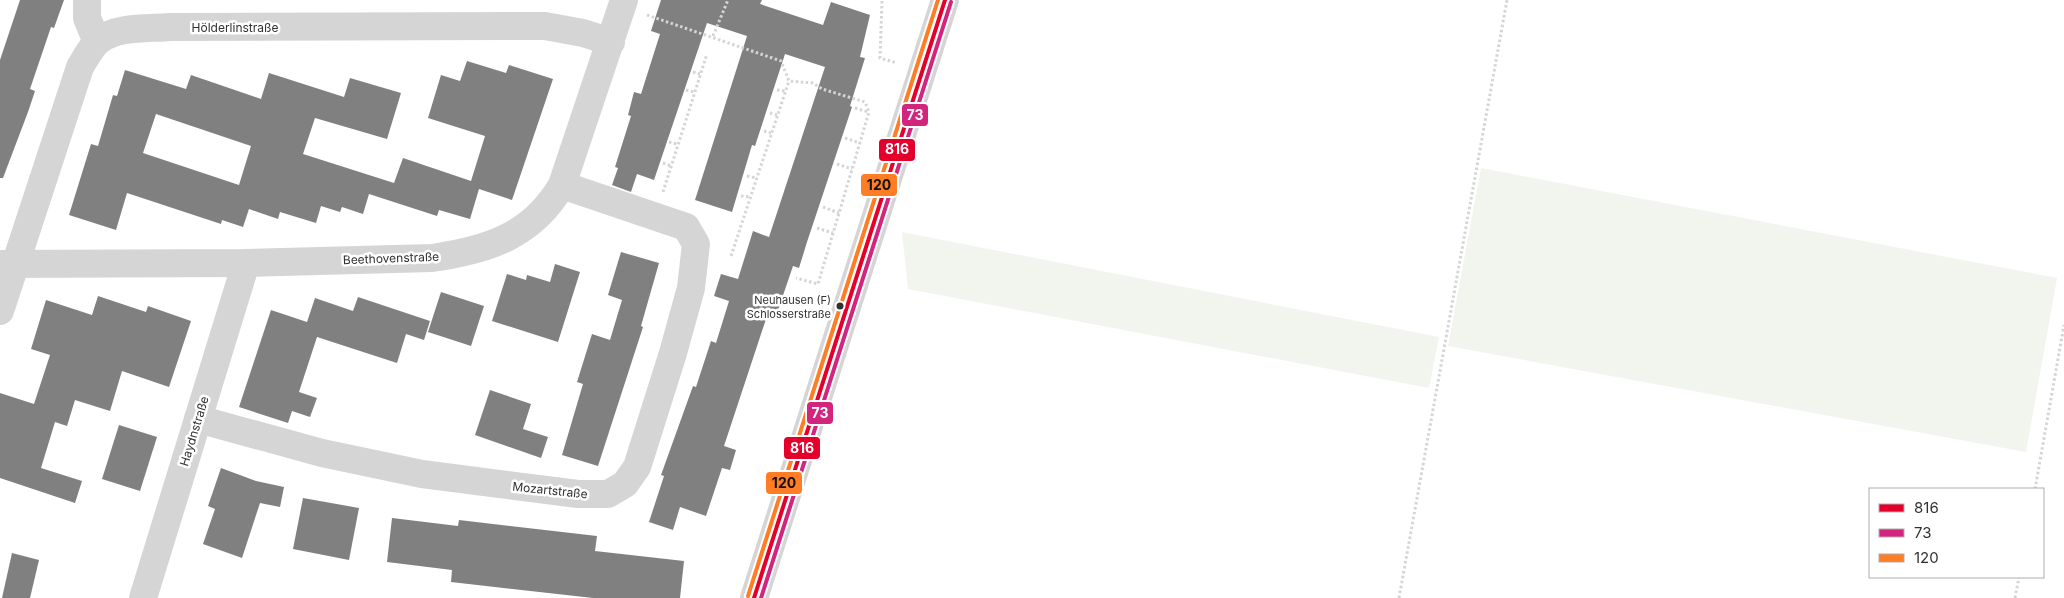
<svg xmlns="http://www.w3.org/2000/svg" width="2064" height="598" viewBox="0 0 2064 598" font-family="Inter,sans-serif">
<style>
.green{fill:#f1f5ee}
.building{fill:#808080;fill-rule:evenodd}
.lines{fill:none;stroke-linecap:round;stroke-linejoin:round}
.path{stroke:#d5d5d5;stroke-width:3;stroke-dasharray:2.5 2.5;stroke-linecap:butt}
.minor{stroke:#d5d5d5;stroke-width:28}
.bus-1-casing{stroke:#fff;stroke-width:8}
.bus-2-casing{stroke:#fff;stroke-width:8}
.bus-3-casing{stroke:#fff;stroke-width:8}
.bus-1{stroke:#e4002b;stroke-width:4}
.bus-2{stroke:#d1257e;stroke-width:4}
.bus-3{stroke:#ff7d24;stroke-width:4}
.bus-dot{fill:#313131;stroke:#fff;stroke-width:2}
.labels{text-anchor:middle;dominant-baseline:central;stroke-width:5;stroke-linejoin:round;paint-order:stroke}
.bus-label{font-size:11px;fill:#313131;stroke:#fff;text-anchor:end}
.street-label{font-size:12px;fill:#313131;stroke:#fff}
.line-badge{stroke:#fff;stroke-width:2}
.badge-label{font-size:14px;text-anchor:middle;font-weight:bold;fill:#fff}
.pale-badge-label{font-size:14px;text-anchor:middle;font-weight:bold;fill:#111}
</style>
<rect width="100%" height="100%" fill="#fff"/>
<!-- green -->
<g class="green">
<path d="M1481,168L2057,278L2026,452L1448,346Z"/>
<path d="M902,232L1439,337L1429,388L908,289Z"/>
</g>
<!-- building -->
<g class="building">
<path d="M20,0H64L54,28L51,27L30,89L35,91L28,112L3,178H0V60Z"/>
<path d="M661,0H762L760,4L823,25L831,2L870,15L860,57L865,58L850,106L852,107L807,242L799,268L793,266L776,316L768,313L724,446L736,450L730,470L722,468L706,516L680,507L673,530L649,522L664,476L661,475L693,386L696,387L711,341L716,343L729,301L714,296L721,274L738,279L753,231L769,237L825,67L785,54L755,146L752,145L732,212L695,200L747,36L707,23L654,180L637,174L631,192L612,185L618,168L615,167L631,116L628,115L634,92L641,94L660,34L651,31Z"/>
<path d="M467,61L506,73L509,65L553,79L512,200L479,189L470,219L439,210L437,216L369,194L363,214L342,207L340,212L321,206L316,223L280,212L278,219L249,209L243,227L222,220L221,224L127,193L116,230L69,215L91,144L98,146L113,95L117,96L125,70L186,89L191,75L261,99L269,73L344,97L350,78L401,93L387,139L315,118L303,154L394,183L403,158L471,181L485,136L428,118L441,75L460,81ZM156,114L251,146L239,185L143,153Z"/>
<path d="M621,252L659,263L641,326L643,327L598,466L562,455L583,384L577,382L592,334L610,340L622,300L608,295Z"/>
<path d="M555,264L580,272L558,342L492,321L507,274L526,280L527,275L550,282Z"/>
<path d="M441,292L484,306L471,346L428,332Z"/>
<path d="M98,296L146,312L148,306L191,321L169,387L122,371L110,411L75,400L67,426L55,422L41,468L82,481L75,503L0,478V393L34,404L50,355L31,349L46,300L92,315Z"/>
<path d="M358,297L430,321L424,340L406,334L397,363L317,337L299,392L317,398L310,417L292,411L288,423L239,407L271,310L307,322L315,298L353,311Z"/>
<path d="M490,390L531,404L523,429L548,437L541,458L475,435Z"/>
<path d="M119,425L157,437L140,491L102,479Z"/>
<path d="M221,468L256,481L284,487L280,507L260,503L242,558L203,544L215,509L208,506Z"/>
<path d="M303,498L359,508L349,560L293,549Z"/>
<path d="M392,518L458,526L459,520L597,536L595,551L684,561L680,598H593L451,582L452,570L387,562Z"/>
<path d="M12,553L39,560L30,598H2Z"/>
</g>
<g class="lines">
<!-- path -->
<g class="path">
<path d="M882,1L880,58L897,63"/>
<path d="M647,15L781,61L789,81L813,83L822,89L865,102L869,112L818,284L796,278"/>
<path d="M713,36L728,0"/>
<path d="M693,72L700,74"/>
<path d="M686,90L694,92"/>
<path d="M777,90L785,91"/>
<path d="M855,108L868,112"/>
<path d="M770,113L777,115"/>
<path d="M764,131L771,133"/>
<path d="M845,138L860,143"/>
<path d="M669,142L677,144"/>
<path d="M663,163L671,166"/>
<path d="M837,164L852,169"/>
<path d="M747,176L757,178"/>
<path d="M663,192L707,54"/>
<path d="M741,196L750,197"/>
<path d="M823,207L839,213"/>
<path d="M817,228L833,233"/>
<path d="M731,256L789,81"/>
<path d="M2035,489L2064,325"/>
<path d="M1399,598L1507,0"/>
<path d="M2015,598L2019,577"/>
</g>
<!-- minor -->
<g class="minor">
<path d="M87,0V18L97,42"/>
<path d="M0,264L246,263L432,258C488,250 532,236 562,185L624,0"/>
<path d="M0,311L80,67C85,59 91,47 98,41C117,26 148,29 170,27L545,26L583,33L611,42"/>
<path d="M198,419L322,453L422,474L578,494H608L625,484L637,467L673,353L691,288L696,244L686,227L562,185"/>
<path d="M143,598L246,263"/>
<path d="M754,598L945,0"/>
</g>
<defs>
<path id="bus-1" d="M754,598L945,0"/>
<path id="bus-2" d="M761,598L951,2"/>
<path id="bus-3" d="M748,596L938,0"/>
</defs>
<!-- bus-1 casing -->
<use href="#bus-1" class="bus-1-casing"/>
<!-- bus-2 casing -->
<use href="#bus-2" class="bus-2-casing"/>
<!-- bus-3 casing -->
<use href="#bus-3" class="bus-3-casing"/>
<!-- bus-1 -->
<use href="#bus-1" class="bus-1"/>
<!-- bus-2 -->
<use href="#bus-2" class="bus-2"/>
<!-- bus-3 -->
<use href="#bus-3" class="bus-3"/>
</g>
<!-- markers -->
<circle class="bus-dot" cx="840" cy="306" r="4.5"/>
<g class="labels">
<!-- bus labels -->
<g class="bus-label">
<text x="831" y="300">Neuhausen (F)<tspan x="831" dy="14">Schlosserstraße</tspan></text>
</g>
<!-- street labels -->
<g class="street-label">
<text x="235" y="27">Hölderlinstraße</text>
<text transform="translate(391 258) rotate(-2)">Beethovenstraße</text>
<text transform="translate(194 431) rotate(-73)">Haydnstraße</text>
<text transform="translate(550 490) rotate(6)">Mozartstraße</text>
</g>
</g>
<g class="line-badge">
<rect x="901" y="103" width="28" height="24" rx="5" fill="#d1257e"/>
<rect x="878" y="138" width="38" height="24" rx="5" fill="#e4002b"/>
<rect x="860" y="173" width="38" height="24" rx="5" fill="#ff7d24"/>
<rect x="806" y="401" width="28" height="24" rx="5" fill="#d1257e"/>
<rect x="783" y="436" width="38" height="24" rx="5" fill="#e4002b"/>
<rect x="765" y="471" width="38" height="24" rx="5" fill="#ff7d24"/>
</g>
<g class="badge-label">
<text x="915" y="120">73</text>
<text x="897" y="154">816</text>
<text x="820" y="418">73</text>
<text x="802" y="453">816</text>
</g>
<g class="pale-badge-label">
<text x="879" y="190">120</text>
<text x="784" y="488">120</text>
</g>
<!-- legend -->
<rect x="1869" y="488" width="175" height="90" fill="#ffffff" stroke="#adadad"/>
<rect x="1879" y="504" width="25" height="8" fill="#e4002b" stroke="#adadad"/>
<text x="1914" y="513" font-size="15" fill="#313131">816</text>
<rect x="1879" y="529" width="25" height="8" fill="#d1257e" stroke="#adadad"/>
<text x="1914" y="538" font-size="15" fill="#313131">73</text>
<rect x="1879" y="554" width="25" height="8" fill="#ff7d24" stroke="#adadad"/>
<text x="1914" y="563" font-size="15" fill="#313131">120</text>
</svg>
